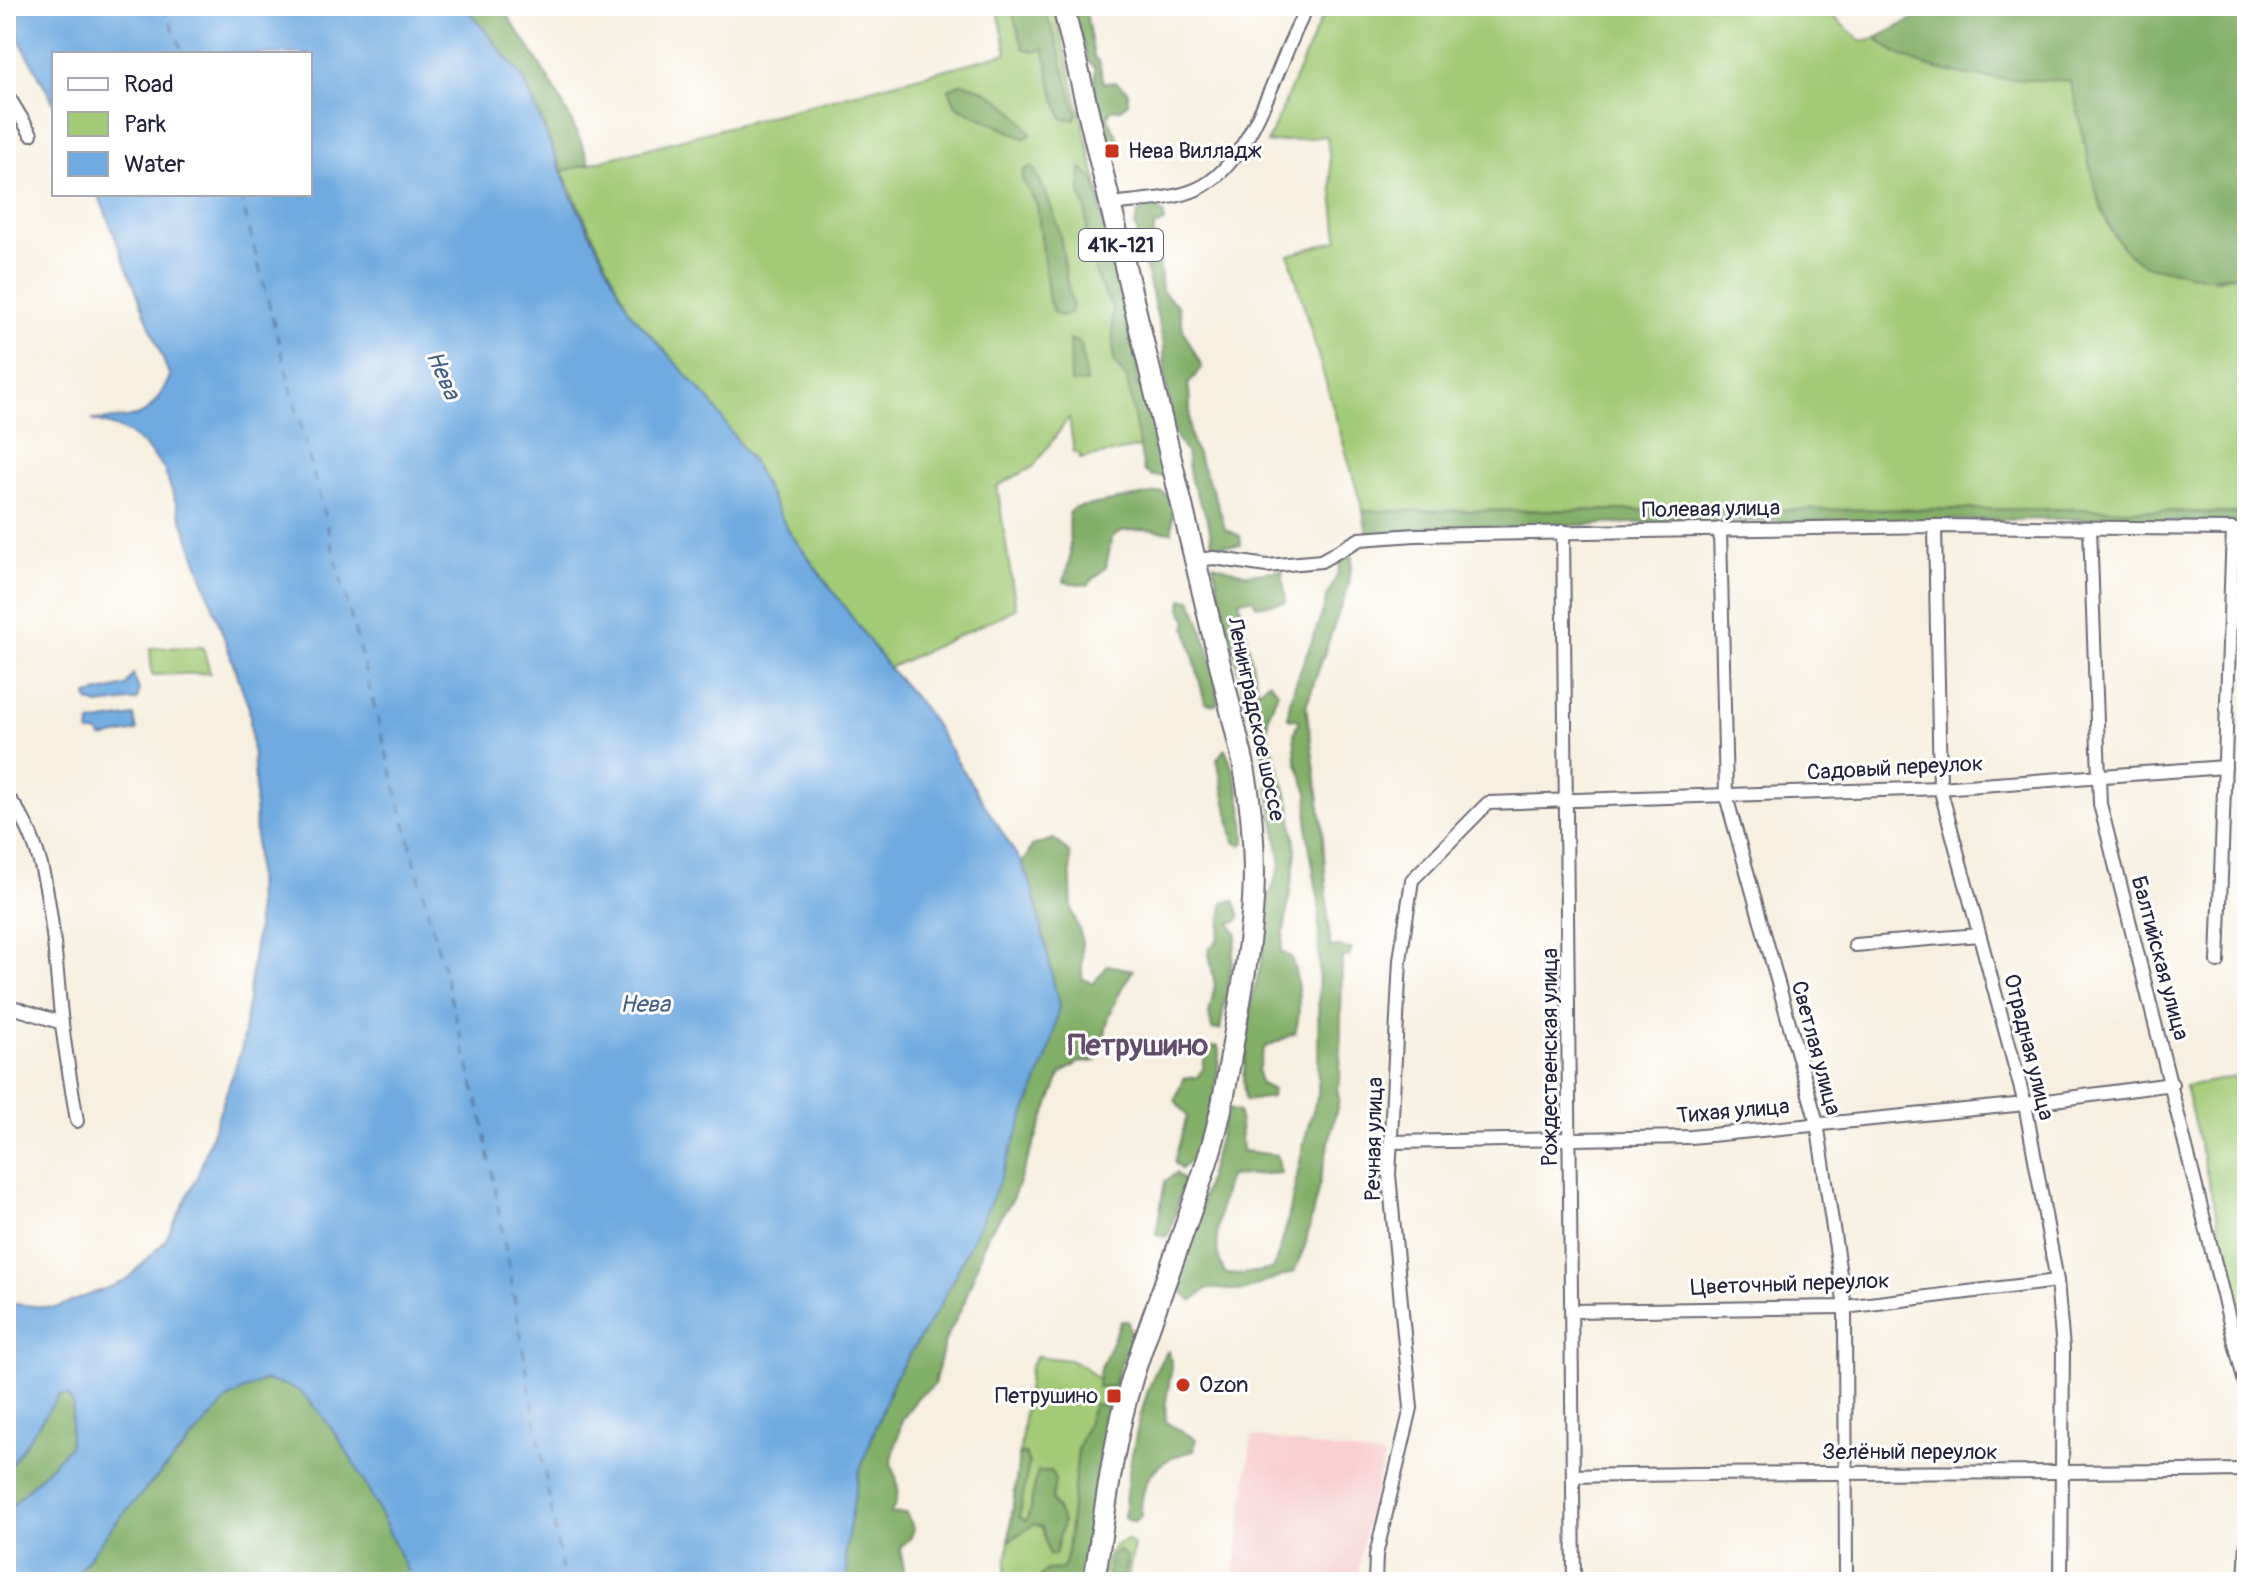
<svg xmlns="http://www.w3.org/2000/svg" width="2253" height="1588" viewBox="0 0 2253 1588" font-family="Pangolin,sans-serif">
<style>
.built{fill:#f7cfd0}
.green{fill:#a2cb77;stroke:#627659;stroke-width:2}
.forest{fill:#81af68;stroke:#526852;stroke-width:2}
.water{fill:#70aae0;stroke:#49668e;stroke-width:2}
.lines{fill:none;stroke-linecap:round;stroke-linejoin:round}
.ferry{stroke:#455f85;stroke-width:2;stroke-dasharray:10 8;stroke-linecap:butt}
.minor-casing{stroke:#6d6a75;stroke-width:16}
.primary-casing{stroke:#6d6a75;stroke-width:24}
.minor{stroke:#fff;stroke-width:12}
.primary{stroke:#fff;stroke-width:20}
.poi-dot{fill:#c8321e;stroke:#fff;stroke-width:3}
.labels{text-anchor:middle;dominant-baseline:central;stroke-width:6;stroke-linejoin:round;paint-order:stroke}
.shield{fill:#fff;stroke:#646476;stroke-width:2}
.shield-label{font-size:20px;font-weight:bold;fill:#22223b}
.poi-label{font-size:22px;fill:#22223b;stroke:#fff;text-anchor:start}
.street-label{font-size:22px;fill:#22223b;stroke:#fff}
.water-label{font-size:24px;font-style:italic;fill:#455f85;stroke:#fff}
.district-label{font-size:30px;font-weight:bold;fill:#614c6a;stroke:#fff}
</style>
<rect width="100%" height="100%" fill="#fff"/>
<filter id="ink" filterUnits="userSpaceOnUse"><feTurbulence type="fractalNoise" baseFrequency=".0125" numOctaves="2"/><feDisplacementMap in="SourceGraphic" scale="16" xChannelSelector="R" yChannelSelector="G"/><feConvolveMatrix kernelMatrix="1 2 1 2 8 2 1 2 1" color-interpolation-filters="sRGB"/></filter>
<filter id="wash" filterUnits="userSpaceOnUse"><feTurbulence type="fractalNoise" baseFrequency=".006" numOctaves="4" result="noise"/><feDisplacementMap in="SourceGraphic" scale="32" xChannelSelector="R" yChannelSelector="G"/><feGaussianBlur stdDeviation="1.8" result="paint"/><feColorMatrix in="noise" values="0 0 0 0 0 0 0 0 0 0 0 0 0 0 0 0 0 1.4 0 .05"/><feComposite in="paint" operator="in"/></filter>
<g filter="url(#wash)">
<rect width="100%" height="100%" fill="#f7f0e0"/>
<!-- built -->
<path class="built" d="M1252,1436L1384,1457L1362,1545L1358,1582H1233Z"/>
<!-- green -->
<g class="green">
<path d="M997,6H1054L1161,443L1080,459L1079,452H1074L1069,418L1033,467L997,486L1016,609L889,668L788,530L755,467L711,402L630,312L562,171L1007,53Z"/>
<path d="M1334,6H1821L1861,41L1876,38L1886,47L2052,80L2069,79L2078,104L2215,280L2247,272V514L2099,509L1363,511L1289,255L1338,240L1327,136L1267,143L1320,21Z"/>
<path d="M203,647L210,673L152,675L150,648Z"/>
<path d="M2247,1075V1337L2185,1086Z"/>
<path d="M1036,1356L1069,1360L1084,1366L1095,1377L1122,1382L1118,1391H1109L1107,1398L1115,1404L1084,1582H1004L1030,1367Z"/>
<path d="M1127,1540L1134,1545L1127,1582H1100C1105,1563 1107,1545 1127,1540Z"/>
</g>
<!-- forest -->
<g class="forest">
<path d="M465,6H500C537,56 567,105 590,164L562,171L524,79Z"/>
<path d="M1010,6L1042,9C1059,32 1065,83 1077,113L1075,119H1063L1053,92L1044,48L1037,52L1024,49Z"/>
<path d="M1072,6H1085L1094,57L1099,62L1104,83L1116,82L1128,91V103L1121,109L1111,110L1107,118L1119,139L1114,145L1108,142C1097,116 1095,94 1095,67L1089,62Z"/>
<path d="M1938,6H2247V272C2216,280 2205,278 2175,271C2165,269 2153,269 2144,264C2089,238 2089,131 2069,80C2013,81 1919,80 1876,38Z"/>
<path d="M961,83C991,89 1016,109 1031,134L1025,139L956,106L949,89Z"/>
<path d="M1032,166C1044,187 1053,208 1059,231C1065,256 1064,281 1073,307L1071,312L1061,316L1054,313L1049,301L1037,205L1022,179L1024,170Z"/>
<path d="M1081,169L1095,180L1107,243L1121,281L1127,327L1138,363V383L1147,396L1161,452L1162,476H1152L1144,471L1127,379L1114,362L1112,307L1098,281L1087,238L1086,209L1081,196Z"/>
<path d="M1155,207L1164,214V222L1154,227V255L1159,258L1162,291L1178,306L1184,332L1202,367L1188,385C1193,405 1185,429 1194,447C1206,475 1218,500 1225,529L1240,536L1241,545L1213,546L1208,520L1191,481L1186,453L1175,434L1165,379L1164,345L1135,224L1139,212Z"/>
<path d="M1070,339L1081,344L1086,383H1071Z"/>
<path d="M1162,492L1173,499L1172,532L1144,529L1122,531L1112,537L1106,567L1087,585L1064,582L1070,557L1069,513L1074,508Z"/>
<path d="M2099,509L2247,514V524L2088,519L1632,523L1367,533L1363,511Z"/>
<path d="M1349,550L1352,558L1349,583L1306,706L1322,822L1330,946L1352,949L1349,956L1342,957L1340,1084L1337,1088L1339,1099L1305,1246L1294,1272L1243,1291L1208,1288L1192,1301L1178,1289L1227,1109L1239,1112L1242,1151L1277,1155L1281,1173L1229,1176C1220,1204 1209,1247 1225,1273L1242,1274L1273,1269C1295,1212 1297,1151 1318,1095L1319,903L1307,833L1308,793L1296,761L1294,733L1299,720L1288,718C1287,692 1316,638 1324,607C1328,587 1342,577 1340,554Z"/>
<path d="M1213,564L1248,574L1282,570L1286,602L1256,606L1253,599L1239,600L1258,691L1269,681L1278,692L1268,716L1267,731L1290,804L1296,852L1281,952L1291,957C1299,980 1302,1011 1295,1033L1264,1048L1258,1070L1260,1083L1273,1090L1271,1097L1245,1101L1243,1081L1251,1002L1260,968L1269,897L1281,864L1261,741L1245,699Z"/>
<path d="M1182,599L1192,600C1204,632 1215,669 1218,703L1214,705L1205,703L1186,627L1188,620L1181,609Z"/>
<path d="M1225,749C1238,777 1245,812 1245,843L1241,845L1234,842L1217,759Z"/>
<path d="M1054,839L1070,854L1072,910L1082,938V978L1093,984L1108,965L1133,970C1123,986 1115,1000 1109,1017C1104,1033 1105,1047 1096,1061L1078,1063L1061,1074L1011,1202L988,1234L964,1303L945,1341L934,1385L918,1397L902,1420L891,1464C900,1481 900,1498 890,1514L906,1513L914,1529L910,1539L900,1547L906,1582H848L845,1552L859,1472L894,1379L940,1306L993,1197L1059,1006L1033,890L1022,864L1032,846Z"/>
<path d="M1234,900L1240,916L1238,921L1230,923L1237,933L1220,1030L1212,1029L1209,1014L1215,985L1208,949C1226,937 1218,920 1224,902Z"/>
<path d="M1218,1046C1222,1061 1206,1144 1196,1157C1192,1162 1185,1163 1181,1169L1174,1162L1187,1116L1175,1100L1183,1079L1197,1077L1203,1069L1206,1047Z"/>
<path d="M1176,1173L1184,1181L1169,1235L1165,1237L1156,1234L1165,1181Z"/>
<path d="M1121,1321H1128L1131,1337L1113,1386L1098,1387L1099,1372Z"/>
<path d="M1168,1351C1178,1373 1160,1399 1167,1423L1196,1439L1194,1451C1156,1459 1140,1477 1141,1517L1134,1522L1124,1518C1126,1477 1142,1381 1168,1351Z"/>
<path d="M264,1380C274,1383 291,1385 299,1391C346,1432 386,1525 412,1582H70L116,1522L229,1398Z"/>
<path d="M59,1394L68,1395L73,1405L69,1447L6,1512V1472Z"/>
<path d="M1094,1404L1107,1406L1108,1430L1093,1492L1081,1582H1036L1046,1570L1062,1569L1066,1561L1078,1449Z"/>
<path d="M1025,1453L1029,1463L1019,1517L1026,1521C1033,1505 1032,1488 1038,1471H1051L1055,1480L1052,1500L1063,1522L1055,1555H1049L1042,1527L1034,1524L1009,1541L1019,1456Z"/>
<path d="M1118,1550L1127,1557L1123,1582H1107L1111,1557Z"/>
</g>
<!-- water -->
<g class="water">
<path d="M6,6H465L524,79L569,191L630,312L711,402L755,467L788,530L889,668L924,708L1022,864L1033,890L1059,1006L1051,1046L993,1197L940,1306L894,1379L859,1472L845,1552L848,1582H412C386,1525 346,1432 299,1391C291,1385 274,1383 264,1380L229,1398L116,1522L70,1582H6V1512L69,1447L73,1405L68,1395H59L6,1472V1303L55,1308L125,1281L165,1241L197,1177L242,1047L257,928L255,780L249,708L164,469C140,438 130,429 91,420C139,417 147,423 170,377L98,194H310V54H54V104L6,15Z"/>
<path d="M133,674L139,690L137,700L98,705L88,701L87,695L126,686Z"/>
<path d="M134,716L137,731L101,738L99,733H89L90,723Z"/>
</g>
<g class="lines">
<!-- ferry -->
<g class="ferry">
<path d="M163,6L184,54"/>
<path d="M240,194L483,1121L564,1582"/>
</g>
</g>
</g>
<g filter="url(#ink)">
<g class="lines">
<defs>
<g id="minor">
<path d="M6,93L31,134"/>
<path d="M1112,204C1138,200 1173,200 1197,189C1255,163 1278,57 1308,6"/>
<path d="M1935,526L1940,788L2025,1104L2057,1281L2063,1349L2061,1582"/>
<path d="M2090,528L2100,804L2247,1391"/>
<path d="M1720,529L1726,796L1817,1123L1845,1307L1846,1582"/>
<path d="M1563,531L1574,1582"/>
<path d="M1197,560L1214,558L1267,566L1321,561L1360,539L1415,535L1935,526L2233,529L2218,962"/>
<path d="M6,796C54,844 54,960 62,1024C66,1057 72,1089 77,1121"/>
<path d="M1855,945L1979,935"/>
<path d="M6,1005L62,1023"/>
<path d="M1391,1142L1691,1137L2025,1104L2172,1084"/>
<path d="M1572,1311L1845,1307L2057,1281"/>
<path d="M1573,1476C1798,1471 2022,1474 2247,1470"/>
<path d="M1375,1582L1376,1555L1411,1408L1389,1175L1400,960L1412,880L1488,803L1940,788L2225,767"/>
<path d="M2245,1582L2247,1543"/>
</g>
<path id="primary" d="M1063,6L1243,761C1263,865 1253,928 1235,1031C1229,1067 1224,1103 1214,1138C1191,1220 1157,1298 1132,1379C1112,1445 1105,1514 1094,1582"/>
</defs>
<!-- minor casing -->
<use href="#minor" class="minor-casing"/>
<!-- primary casing -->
<use href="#primary" class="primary-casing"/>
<!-- minor -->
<use href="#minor" class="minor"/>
<!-- primary -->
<use href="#primary" class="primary"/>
</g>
</g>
<!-- markers -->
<g class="poi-dot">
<rect x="1104" y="143" width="16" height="16" rx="4"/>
<circle cx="1183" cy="1385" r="8"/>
<rect x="1106" y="1388" width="16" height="16" rx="4"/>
</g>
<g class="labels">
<!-- shield labels -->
<rect class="shield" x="1079" y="229" width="84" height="32" rx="6"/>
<g class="shield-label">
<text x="1121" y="245">41К-121</text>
</g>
<!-- poi labels -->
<g class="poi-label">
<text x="1128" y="151">Нева Вилладж</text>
<text x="1199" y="1385">Ozon</text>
<text x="1098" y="1396" text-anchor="end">Петрушино</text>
</g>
<!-- street labels -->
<g class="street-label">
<text transform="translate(1711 509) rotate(-1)">Полевая улица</text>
<text transform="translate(1256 719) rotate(78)">Ленинградское шоссе</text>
<text transform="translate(1895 768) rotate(-3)">Садовый переулок</text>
<text transform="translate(2160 958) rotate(75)">Балтийская улица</text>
<text transform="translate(2029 1047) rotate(76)">Отрадная улица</text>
<text transform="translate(1816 1048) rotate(75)">Светлая улица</text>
<text transform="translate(1550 1057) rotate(-90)">Рождественская улица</text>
<text transform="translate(1733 1111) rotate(-5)">Тихая улица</text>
<text transform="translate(1374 1139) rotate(-89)">Речная улица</text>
<text transform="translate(1790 1284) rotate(-2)">Цветочный переулок</text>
<text x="1910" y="1452">Зелёный переулок</text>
</g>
<!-- water labels -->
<g class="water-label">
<text transform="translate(443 375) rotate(66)">Нева</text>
<text x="645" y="1004">Нева</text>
</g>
<!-- district labels -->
<g class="district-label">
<text x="1138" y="1045">Петрушино</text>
</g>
</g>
<!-- margin -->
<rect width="2253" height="1588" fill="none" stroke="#fff" stroke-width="32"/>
<!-- legend -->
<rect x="52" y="52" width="260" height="144" fill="#ffffff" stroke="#a7a7b1" stroke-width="2"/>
<rect x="68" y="78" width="40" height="12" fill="#ffffff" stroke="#a7a7b1" stroke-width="2"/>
<text x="124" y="92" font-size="24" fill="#22223b">Road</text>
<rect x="68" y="112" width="40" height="24" fill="#a2cb77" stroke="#a7a7b1" stroke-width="2"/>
<text x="124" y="132" font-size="24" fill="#22223b">Park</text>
<rect x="68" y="152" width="40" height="24" fill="#70aae0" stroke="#a7a7b1" stroke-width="2"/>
<text x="124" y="172" font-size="24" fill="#22223b">Water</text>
</svg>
